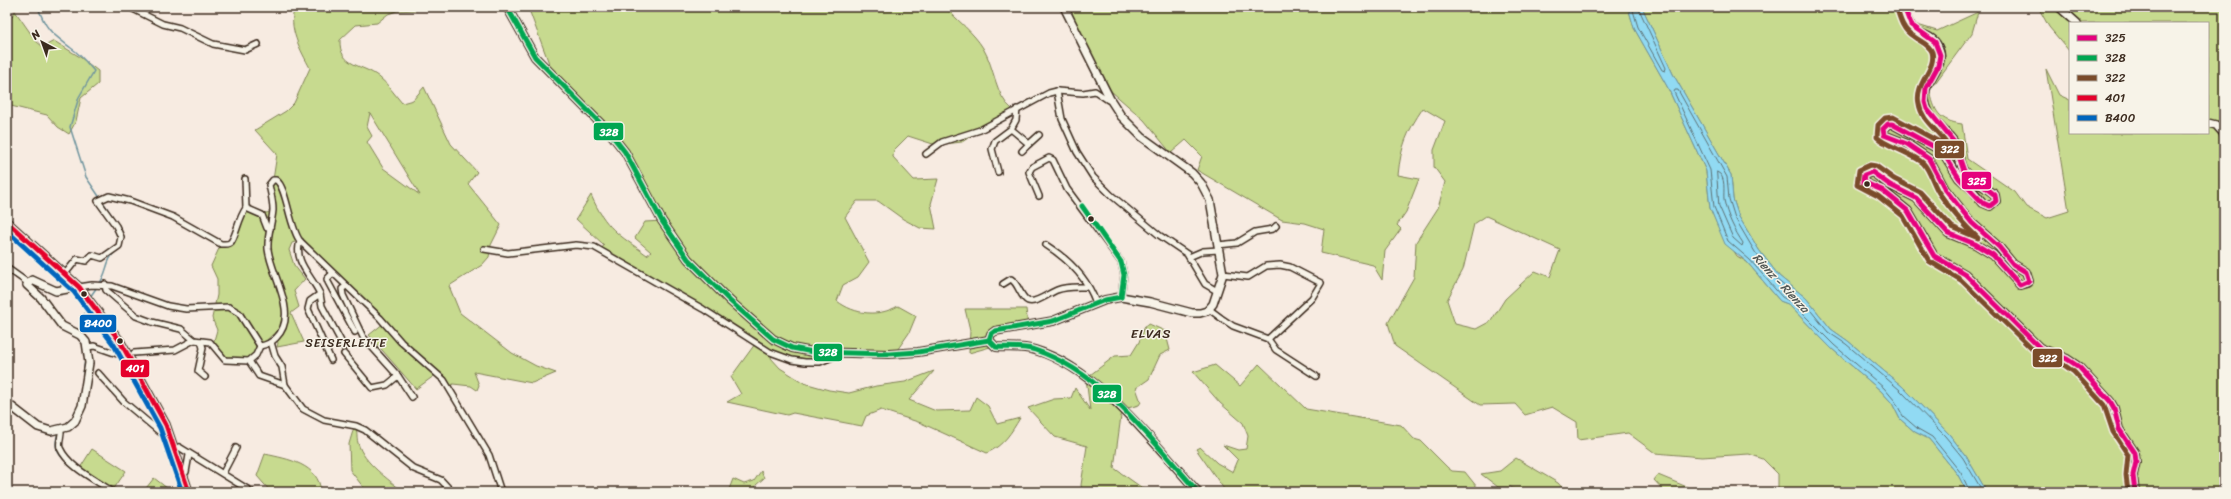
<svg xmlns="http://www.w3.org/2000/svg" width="2231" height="499" viewBox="0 0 2231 499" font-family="Sriracha,sans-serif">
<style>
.green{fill:#c7da8f;stroke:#818256;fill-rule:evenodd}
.water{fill:#91daf3;stroke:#6f949e}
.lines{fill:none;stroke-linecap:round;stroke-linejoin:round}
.shore{stroke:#5d7073;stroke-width:1}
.stream{stroke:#6f949e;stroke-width:1.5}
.street-casing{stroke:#3b2a1e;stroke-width:8}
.secondary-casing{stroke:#3b2a1e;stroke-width:10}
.street{stroke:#f7f3e8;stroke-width:5}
.secondary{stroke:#f7f3e8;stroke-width:7}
.bus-1-casing{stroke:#f7f3e8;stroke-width:8}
.bus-2-casing{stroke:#f7f3e8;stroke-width:8}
.bus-3-casing{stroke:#f7f3e8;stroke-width:8}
.bus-4-casing{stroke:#f7f3e8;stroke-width:8}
.bus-5-casing{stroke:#f7f3e8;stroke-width:8}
.bus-1{stroke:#e5007d;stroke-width:5}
.bus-2{stroke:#00a651;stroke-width:5}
.bus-3{stroke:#7a4b2a;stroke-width:5}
.bus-4{stroke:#e4002b;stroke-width:5}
.bus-5{stroke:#0065bd;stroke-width:5}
.bus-dot{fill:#3b2a1e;stroke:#f7f3e8;stroke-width:1.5}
.labels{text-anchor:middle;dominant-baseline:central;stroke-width:3;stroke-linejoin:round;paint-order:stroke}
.water-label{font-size:12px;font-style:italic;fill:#505653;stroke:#f7f3e8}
.neighbourhood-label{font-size:12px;letter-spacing:1px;fill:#3b2a1e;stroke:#f7f3e8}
.quarter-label{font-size:13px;letter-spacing:1px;fill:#3b2a1e;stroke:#f7f3e8}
.line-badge{stroke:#f7f3e8;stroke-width:1.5}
.badge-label{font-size:11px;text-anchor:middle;font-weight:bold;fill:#fff}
</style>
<rect width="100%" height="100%" fill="#f7ebe1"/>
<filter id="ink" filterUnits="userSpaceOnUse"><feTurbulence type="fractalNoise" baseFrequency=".025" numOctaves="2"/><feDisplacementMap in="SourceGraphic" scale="8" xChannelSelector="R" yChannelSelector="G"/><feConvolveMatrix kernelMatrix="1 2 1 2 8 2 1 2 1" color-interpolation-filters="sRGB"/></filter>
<g filter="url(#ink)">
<!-- green -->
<g class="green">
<path d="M295,7H345L346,10L348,7H421L416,10L397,11L388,14L377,23L356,25L340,40C339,67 363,64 379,77C388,84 395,95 402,103L413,100L424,87L451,144L477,172L468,184L501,225L491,245L489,257L482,265L449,286L460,313L512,353L536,366L556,373L532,383L474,372L479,385L477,390L471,386L453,384L449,387L438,373L416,389L369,335L384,323L301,240L292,243L289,250L294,265L305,279L294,291L299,307L291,313L304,342L277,347L278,343L273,334L246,360H225L213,344L217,330L212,318L217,295V279L211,266L221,244L231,241L246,208L267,213L273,210L270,188L273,180L277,154L255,130L286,111L294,103L310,68C301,51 287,27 295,7ZM370,113L420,195L383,168L367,142L372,136L367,127Z"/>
<path d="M528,7H945C957,20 974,33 983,48C995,68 995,96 1012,109L962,142L936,145L908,136L894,150L893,157L914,180L938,179L931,204L936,229L920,228L903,219L878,201H857L845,217L869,262L858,277L843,285L837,301C855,315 879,317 898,306L916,316L909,333L893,356H841L819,363H792L772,355L771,358L780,368L804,383L829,390L849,393L876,386L905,382L934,371L909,400L936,411L970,410L976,397L988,406L997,424L1020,418C1011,433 1004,445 987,453L921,423L881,410L866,416L862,426L793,413L787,415L727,402L741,394L731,377L755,344L601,250L604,245L576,219L591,195C606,229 618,234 647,255L651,252L635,238L645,222L662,221L620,145L550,66Z"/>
<path d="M1061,7H1628L1634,28L1668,88L1706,171L1710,208L1717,224L1737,256L1747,262L1780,301L1788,304L1831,348L1881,391L1892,403L1900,419L1915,432L1929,439L1958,475L1967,492H1778V474L1763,459L1749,454L1702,457L1655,453L1628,433L1578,440L1577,422L1552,407L1525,415L1515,404L1480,405L1395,346L1388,323L1414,277L1416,242L1438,208L1445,182L1434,167V150L1445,121L1423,108C1407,132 1401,146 1398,175L1419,179L1406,212L1397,225L1401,229L1385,251L1382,280L1373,265L1321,253L1324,229L1305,223L1282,220L1197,170L1202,156L1186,140L1171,153L1144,120L1111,91ZM1486,216L1560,250L1550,277L1535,271L1505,299L1491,321L1476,329L1455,324L1447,300L1463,270L1474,224Z"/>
<path d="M1642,7H1908L1911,23L1937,31L1978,12L1972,33L1930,90C1934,111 1939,121 1962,124L1967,159L2015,192L2026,207L2047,218L2069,211L2046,69L2059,95L2070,100V133H2208V23H2070V52L2049,27L2038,7H2224V492H1987L1966,456L1949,434L1903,387L1848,341L1831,329L1806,298L1779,276L1759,250L1739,217L1733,199L1731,175L1673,74Z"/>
<path d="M15,11L36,41L43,47L54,41L80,57L98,71V84L81,98L76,121L69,134L58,127L47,115L7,105V25Z"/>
<path d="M965,309H1026L1028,327L995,333L990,347L969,353L970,330Z"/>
<path d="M1149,324L1165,331L1170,350L1160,355L1149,379L1136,388L1141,402L1139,405L1124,409L1121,416L1114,468L1148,492H1082L1081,485L1087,446L1055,437L1028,408L1054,399L1071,398L1075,388L1090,410L1086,378L1115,356L1131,355L1139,342L1145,326Z"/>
<path d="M1259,364L1306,409L1401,425L1414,439L1421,441L1448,468L1452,471L1465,472L1477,487V492H1226L1196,449L1200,447L1217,463L1233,472L1238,460L1223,445L1238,450L1246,449L1248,436L1243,423L1220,403L1193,372L1215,365L1240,386Z"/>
<path d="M355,424C358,430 356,436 358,443C364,464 388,478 403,492H367L350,470L349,444Z"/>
<path d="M92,449L126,471L113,490L80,468Z"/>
<path d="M265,454C288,459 319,464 321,492H271L257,476Z"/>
<path d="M1516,458L1558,483L1566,492H1518L1511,487H1498L1481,474L1500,471Z"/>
<path d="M761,471L764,478L756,485L754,490L749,492H728L733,479L744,484L754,481Z"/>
<path d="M1658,475L1699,492H1665L1654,480Z"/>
<path d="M154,478L172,492H143Z"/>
</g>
<!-- water -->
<path class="water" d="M1628,7H1642L1673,74L1731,175L1733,199L1739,217L1759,250L1779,276L1806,298L1831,329L1848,341L1903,387L1949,434L1966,456L1987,492H1967L1958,475L1929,439L1915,432L1900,419L1892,403L1881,391L1831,348L1788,304L1780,301L1747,262L1725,244L1710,208L1706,171L1668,88L1634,28Z"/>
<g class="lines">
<!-- shore -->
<g class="shore">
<path d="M1632,7L1638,27L1662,70L1665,71L1666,68L1638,7"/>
<path d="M1717,172C1727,176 1723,192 1724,200C1727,216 1735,231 1743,243L1742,246L1733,238L1719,206Z"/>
<path d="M1970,492L1961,473L1932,437L1918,429L1903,416L1895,401L1884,388L1834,345L1791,302L1782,297L1750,260L1728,241L1714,207L1710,170L1674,92L1675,90H1678L1727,177L1729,199L1735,218L1755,252L1776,279L1803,301L1828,332L1846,344L1900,390L1945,436L1963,458L1983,492"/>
</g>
<!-- stream -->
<g class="stream">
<path d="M38,7C46,31 53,34 71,48C80,54 87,63 94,71L79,97L70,127L86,177L119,226L124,237L121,246"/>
<path d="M99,284C108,273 105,260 116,251"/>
<path d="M90,297L97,287"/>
<path d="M84,316L88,302"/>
<path d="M83,375L85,359"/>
<path d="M58,433C54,446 56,453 67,462"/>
<path d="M99,486L107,492"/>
</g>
<defs>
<g id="street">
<path d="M129,7L163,24L180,28L213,44L245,50L258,44"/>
<path d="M1057,91L1062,119L1077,152L1093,177L1111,195L1159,235L1187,254L1205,284L1217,291"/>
<path d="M1017,109L1016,120L1011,129L1029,144L1039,135"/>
<path d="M1022,151L1029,144"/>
<path d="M926,154L942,142L980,130L1049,93L1057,91L1083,93L1095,91L1108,100L1110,99"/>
<path d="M998,172L992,149L995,141L1011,129"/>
<path d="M245,179L246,208L262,215L267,228L270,229"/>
<path d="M1039,196L1029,172L1032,167L1049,158L1053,160L1067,189L1121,262L1124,275L1121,297"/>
<path d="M300,241C293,262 312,276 320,294"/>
<path d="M1046,245C1068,259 1087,277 1096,303"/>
<path d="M1218,245L1237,243L1255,232L1273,229L1276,226"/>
<path d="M484,249L508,253L576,245L594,247L703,309L770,352L792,360L805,362H820L835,356L837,353"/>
<path d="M1189,257L1203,251L1219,250"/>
<path d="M7,268L28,283"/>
<path d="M65,274L77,259L86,261L92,255L102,258L119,246L121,237L116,226L98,201L109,196L130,201L173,217L221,244C225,244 228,245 231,242C237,234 238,219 246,208"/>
<path d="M332,274L327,279L328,282L355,332"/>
<path d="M1223,274L1248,277L1266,266L1280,265L1290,267L1321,283L1312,298L1268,339"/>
<path d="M105,284L106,290L136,316L152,322L181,329L194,340L210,342L225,360L249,361L259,376L285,385L303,409L324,420L356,426L365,430L414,469L441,480L452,492"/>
<path d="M1003,284L1011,279C1019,284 1020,297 1028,301C1036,304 1049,293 1057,290C1067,286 1077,287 1087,287"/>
<path d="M79,287L92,285L112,286L168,306L186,309L229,307L239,313L260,346"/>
<path d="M1209,309L1221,318L1233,326L1268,339L1276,350L1316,376"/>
<path d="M201,341L203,348L198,371L205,377"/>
<path d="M271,342L275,356L282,367L285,385"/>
<path d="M260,346C266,345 272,342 276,338C300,314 271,276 268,249C267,236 272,223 273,210C273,201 271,194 269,185L273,180H276C287,187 289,227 300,241L380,318L401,342L444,380L489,455L501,492"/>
<path d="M88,347L94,346L126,357"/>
<path d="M134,353L175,350L194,340"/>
<path d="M344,354L372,388L387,385L398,376L363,337L343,295L342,289L346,286"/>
<path d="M331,360L308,309L310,301L320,294L322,306L344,347"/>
<path d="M249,361L256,355L260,346"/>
<path d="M98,373L124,402L168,439"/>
<path d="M398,376L412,397"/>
<path d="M61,430C62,436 58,442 60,448C69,468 96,480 113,492"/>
<path d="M179,447L252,492"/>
<path d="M223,473L236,448"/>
<path d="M182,474L186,472L189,455"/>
</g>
<g id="secondary">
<path d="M507,7L535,57L610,133L625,152L662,221L688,259L730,301L773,339L792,348L813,352L889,354L918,352L989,340"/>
<path d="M1904,7C1910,42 1931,27 1939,49C1946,65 1926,79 1925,94C1923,116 1944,127 1954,142C1960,151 1958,162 1964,171C1973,182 1985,186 1995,195L1996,201L1990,206L1983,203L1973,191L1959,178L1942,151L1892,124H1888L1883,129L1884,135L1907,144L1929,159L1945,189L1972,223L1999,247L2013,264L2026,272L2029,281L2027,283L2020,285L1993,255L1975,244L1948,233L1916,198L1890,185L1872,172L1864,175L1863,182L1882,190L1908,211L1934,256L1965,274L2040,348L2067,359L2079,367L2110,401L2114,408L2119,429L2135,453L2136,462L2133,475L2135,492"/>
<path d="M2059,7L2077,23"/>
<path d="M2208,123L2216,125L2224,134"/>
<path d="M7,222L79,287L120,341L166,425L189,492"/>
<path d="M989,340L991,334L995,331L1053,321L1105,300L1121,297L1150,302L1192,313H1200L1207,311L1213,304L1223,274L1210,200L1201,183L1192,173L1142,137L1121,116L1110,99L1064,7"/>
<path d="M989,340L996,347C1009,348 1022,346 1035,350C1099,369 1154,444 1198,492"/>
<path d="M7,403L38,427L51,431L68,427L75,421L82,406L89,363L86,342L80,335L62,326L41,298L27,285L32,280L56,291L79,287"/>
</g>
</defs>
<!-- street casing -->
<use href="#street" class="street-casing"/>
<!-- secondary casing -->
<use href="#secondary" class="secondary-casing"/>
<!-- street -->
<use href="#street" class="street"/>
<!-- secondary -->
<use href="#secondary" class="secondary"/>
<defs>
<path id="bus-1" d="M1904,7L1911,25L1935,42L1940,55L1938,66L1926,88L1925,102L1927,109L1954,142L1964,171L1995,195L1996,201L1990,206L1983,203L1959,178L1942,151L1892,124H1888L1883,129L1884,135L1907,144L1929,159L1945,189L1972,223L1999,247L2013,264L2026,272L2029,281L2020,285L1993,255L1975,244L1948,233L1916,198L1890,185L1872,172L1864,175L1863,182L1882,190L1908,211L1934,256L1965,274L2040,348L2067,359L2079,367L2110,401L2114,408L2119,429L2135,453L2136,462L2133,475L2135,492"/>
<g id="bus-2">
<path d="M507,7L535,57L610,133L625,152L662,221L688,259L730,301L773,339L792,348L813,352L889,354L918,352L989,340"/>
<path d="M1082,206L1121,262L1124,275L1121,297"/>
<path d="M989,340L996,347C1009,348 1023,346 1035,350C1104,373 1151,440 1198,492"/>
<path d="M989,340L991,334L995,331L1053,321L1105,300L1121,297"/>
</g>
<path id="bus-3" d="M1897,9C1900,19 1903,30 1913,36C1920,42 1928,43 1932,52C1937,69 1914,83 1919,104C1922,124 1944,133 1951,152L1945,145L1893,117L1885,118L1878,125L1877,137C1882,144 1913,154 1923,163C1930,170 1933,184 1939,193C1950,209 1964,225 1978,238L1952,227L1920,192L1894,179L1876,166L1870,165L1859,170L1857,185L1878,196L1903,216L1929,261L1961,280L2036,353L2064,365L2074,372L2104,405L2113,432L2128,455L2126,475L2128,492"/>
<path id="bus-4" d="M7,222L79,287L120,341L166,425L189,492"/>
<path id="bus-5" d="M7,231L74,292L114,345L160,428L182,492"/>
</defs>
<!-- bus-1 casing -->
<use href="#bus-1" class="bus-1-casing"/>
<!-- bus-2 casing -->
<use href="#bus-2" class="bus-2-casing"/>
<!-- bus-3 casing -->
<use href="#bus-3" class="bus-3-casing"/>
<!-- bus-4 casing -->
<use href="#bus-4" class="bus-4-casing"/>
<!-- bus-5 casing -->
<use href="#bus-5" class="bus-5-casing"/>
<!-- bus-1 -->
<use href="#bus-1" class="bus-1"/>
<!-- bus-2 -->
<use href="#bus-2" class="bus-2"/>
<!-- bus-3 -->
<use href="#bus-3" class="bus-3"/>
<!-- bus-4 -->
<use href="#bus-4" class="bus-4"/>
<!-- bus-5 -->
<use href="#bus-5" class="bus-5"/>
</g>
</g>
<!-- markers -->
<g class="bus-dot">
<circle cx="1867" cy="184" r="3.5"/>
<circle cx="1091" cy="219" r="3.5"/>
<circle cx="84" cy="294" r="3.5"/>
<circle cx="120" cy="341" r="3.5"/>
</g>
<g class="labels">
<!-- water labels -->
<g class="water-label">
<text transform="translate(1781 283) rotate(47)">Rienz - Rienza</text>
</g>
<!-- neighbourhood labels -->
<g class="neighbourhood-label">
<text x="346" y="343">SEISERLEITE</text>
</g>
<!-- quarter labels -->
<g class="quarter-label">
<text x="1151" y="333">ELVAS</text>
</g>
</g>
<g class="line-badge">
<rect x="593" y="122" width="31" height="19" rx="4" fill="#00a651"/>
<rect x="1934" y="140" width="31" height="19" rx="4" fill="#7a4b2a"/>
<rect x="1961" y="171" width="31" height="19" rx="4" fill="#e5007d"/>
<rect x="79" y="314" width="38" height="19" rx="4" fill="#0065bd"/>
<rect x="813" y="343" width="30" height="19" rx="4" fill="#00a651"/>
<rect x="2032" y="348" width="31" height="20" rx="4" fill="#7a4b2a"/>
<rect x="120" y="359" width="30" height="19" rx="4" fill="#e4002b"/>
<rect x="1092" y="384" width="30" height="19" rx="4" fill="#00a651"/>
</g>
<g class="badge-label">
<text x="609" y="136">328</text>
<text x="1950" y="153">322</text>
<text x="1977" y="185">325</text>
<text x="98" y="327">B400</text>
<text x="828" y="356">328</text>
<text x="2048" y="362">322</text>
<text x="135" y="372">401</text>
<text x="1107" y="398">328</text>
</g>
<!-- margin -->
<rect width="2231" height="499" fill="none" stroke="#f7f3e8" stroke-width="24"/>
<rect x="12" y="12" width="2207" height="475" fill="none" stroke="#3b2a1e" stroke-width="1.5" filter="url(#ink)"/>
<!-- legend -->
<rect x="2069" y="22" width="140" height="112" fill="#f7f3e8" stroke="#aca397"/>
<rect x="2077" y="35" width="20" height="6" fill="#e5007d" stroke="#aca397"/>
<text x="2105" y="42" font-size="12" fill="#3b2a1e">325</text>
<rect x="2077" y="55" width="20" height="6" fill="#00a651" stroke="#aca397"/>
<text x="2105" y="62" font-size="12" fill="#3b2a1e">328</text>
<rect x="2077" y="75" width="20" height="6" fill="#7a4b2a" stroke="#aca397"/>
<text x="2105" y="82" font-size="12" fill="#3b2a1e">322</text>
<rect x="2077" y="95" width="20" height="6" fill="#e4002b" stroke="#aca397"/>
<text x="2105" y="102" font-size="12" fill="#3b2a1e">401</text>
<rect x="2077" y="115" width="20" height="6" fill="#0065bd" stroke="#aca397"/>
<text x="2105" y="122" font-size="12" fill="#3b2a1e">B400</text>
<!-- north arrow -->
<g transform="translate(42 42) rotate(319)" stroke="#f7f3e8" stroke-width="3" paint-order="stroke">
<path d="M0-3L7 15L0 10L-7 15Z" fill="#3b2a1e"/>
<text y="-6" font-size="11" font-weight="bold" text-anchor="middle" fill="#3b2a1e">N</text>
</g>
</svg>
